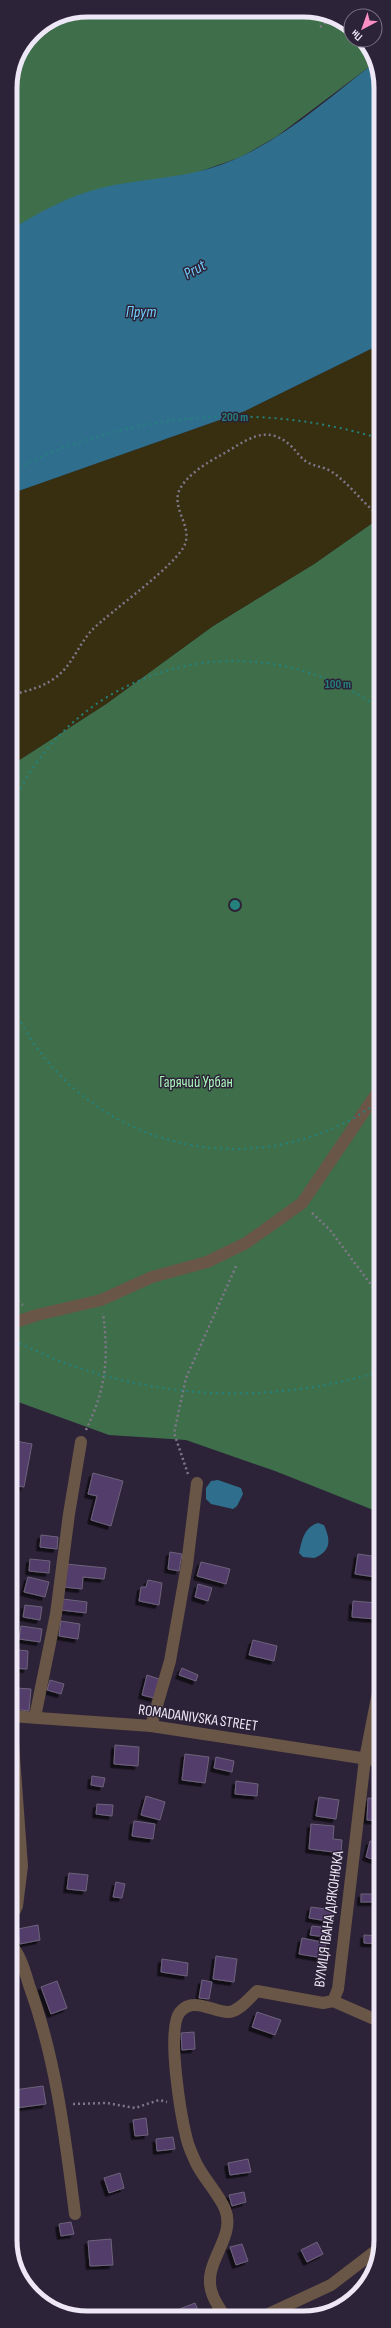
<svg xmlns="http://www.w3.org/2000/svg" width="391" height="2328" viewBox="0 0 391 2328" font-family="'Sofia Sans Condensed',sans-serif">
<style>
.forest{fill:#3e6f4a}
.sand{fill:#372f0f}
.water{fill:#2f6f8d}
.building{fill:#533c6b;stroke:#6d637b;filter:url(#shadow)}
.lines{fill:none;stroke-linecap:round;stroke-linejoin:round}
.path{stroke:#7f7789;stroke-width:2.5;stroke-dasharray:2 3;stroke-linecap:butt}
.minor{stroke:#6a5646;stroke-width:12}
.ring{fill:none;stroke:#25817c;stroke-width:2;stroke-dasharray:2 4}
.labels{text-anchor:middle;dominant-baseline:central;stroke-width:3;stroke-linejoin:round;paint-order:stroke}
.park-label{font-size:15px;fill:#abf6ba;stroke:#2d2338}
.street-label{font-size:15px;fill:#eee8f6;stroke:#2d2338}
.water-label{font-size:16px;font-style:italic;fill:#70cefc;stroke:#2d2338}
.rim{fill:none;stroke:#eee8f6;stroke-width:5}
.centre{fill:#25817c;stroke:#2d2338;stroke-width:2}
.ring-label{font-size:12px;text-anchor:middle;font-weight:bold;fill:#25817c;stroke:#2d2338;stroke-width:3;stroke-linejoin:round;paint-order:stroke}
</style>
<defs>
<filter id="shadow"><feDropShadow dx="-3.5" dy="3.5" stdDeviation="0" flood-color="#0009"/></filter>
</defs>
<rect width="100%" height="100%" fill="#2d2338"/>
<!-- forest -->
<g class="forest">
<path d="M88,10L323,13L351,30V40H363L373,64L276,137L241,157L207,169L10,230V83L18,54L33,33L59,16Z"/>
<path d="M381,517V1513L275,1471L186,1440L109,1435L10,1399V766L106,704L213,626L314,564Z"/>
</g>
<!-- sand -->
<path class="sand" d="M381,344V517L314,564L213,626L106,704L10,766V494L245,411Z"/>
<!-- water -->
<g class="water">
<path d="M373,64L381,83V344L245,411L10,494V230C38,213 68,196 101,188C136,179 173,179 208,169C271,151 322,103 373,64Z"/>
<path d="M218,1480L241,1488L243,1494L237,1506L233,1509L211,1504L206,1499V1488L211,1481Z"/>
<path d="M318,1523L324,1525C331,1541 331,1551 314,1558L303,1557L299,1553C302,1540 304,1527 318,1523Z"/>
</g>
<!-- building -->
<g class="building">
<path d="M10,1440L32,1444L24,1487L10,1485Z"/>
<path d="M93,1473L123,1481L111,1526L91,1520L97,1496L88,1494Z"/>
<path d="M41,1535L58,1537L57,1549L40,1547Z"/>
<path d="M170,1552L182,1554L179,1571L168,1569Z"/>
<path d="M358,1554L378,1557L375,1577L355,1574Z"/>
<path d="M30,1559L50,1561L49,1573L29,1571Z"/>
<path d="M201,1562L230,1569L226,1584L197,1576Z"/>
<path d="M66,1564L106,1568L104,1579L83,1577L82,1589L64,1587Z"/>
<path d="M28,1577L49,1582L45,1597L24,1592Z"/>
<path d="M148,1580L162,1583L159,1605L139,1601L141,1587H146Z"/>
<path d="M198,1584L212,1588L208,1601L195,1597Z"/>
<path d="M63,1599L87,1602L86,1613L61,1610Z"/>
<path d="M353,1601L377,1603L376,1619L352,1617Z"/>
<path d="M25,1605L42,1607L40,1620L23,1617Z"/>
<path d="M61,1621L80,1624L78,1639L59,1636Z"/>
<path d="M21,1626L42,1629L40,1642L19,1639Z"/>
<path d="M253,1640L277,1646L274,1661L249,1655Z"/>
<path d="M10,1649L28,1651L27,1669L10,1668Z"/>
<path d="M182,1668L198,1675L196,1681L179,1675Z"/>
<path d="M147,1675L159,1679L154,1698L142,1695Z"/>
<path d="M50,1680L64,1684L61,1694L47,1690Z"/>
<path d="M16,1688L31,1689L29,1711L14,1709Z"/>
<path d="M115,1745L139,1747L138,1766L114,1764Z"/>
<path d="M185,1754L209,1757L205,1783L182,1780Z"/>
<path d="M216,1757L234,1761L232,1772L214,1768Z"/>
<path d="M92,1776L105,1778L103,1787L91,1785Z"/>
<path d="M380,1776H381V1794H378Z"/>
<path d="M236,1781L258,1784L257,1796L235,1794Z"/>
<path d="M146,1796L165,1802L160,1820L141,1815Z"/>
<path d="M319,1797L339,1800L336,1819L316,1816Z"/>
<path d="M368,1798L381,1799V1821L367,1820Z"/>
<path d="M97,1804L113,1805L112,1816L96,1814Z"/>
<path d="M134,1821L155,1824L153,1839L132,1836Z"/>
<path d="M311,1824L334,1826L333,1839L342,1840L341,1853L309,1849Z"/>
<path d="M370,1841L381,1844V1862L366,1857Z"/>
<path d="M69,1873L88,1875L86,1891L67,1889Z"/>
<path d="M116,1882L125,1884L122,1898L113,1897Z"/>
<rect x="361" y="1894" width="20" height="8"/>
<path d="M311,1907L334,1910L333,1922L309,1918Z"/>
<path d="M38,1925L40,1940L20,1944L18,1929Z"/>
<path d="M312,1926L328,1928L326,1937L310,1935Z"/>
<path d="M364,1935L381,1936V1944L364,1943Z"/>
<path d="M302,1938L326,1943L323,1958L299,1954Z"/>
<path d="M216,1956L237,1959L234,1982L213,1979Z"/>
<path d="M162,1959L188,1963L187,1976L161,1972Z"/>
<path d="M202,1980L212,1982L209,1999L199,1998Z"/>
<path d="M57,1981L67,2008L51,2014L41,1987Z"/>
<path d="M257,2012L281,2020L275,2035L252,2027Z"/>
<path d="M194,2032L195,2049L182,2050L181,2033Z"/>
<path d="M43,2086L46,2104L16,2108L14,2090Z"/>
<path d="M146,2118L148,2135L135,2136L133,2120Z"/>
<path d="M173,2137L175,2149L157,2151L156,2139Z"/>
<path d="M248,2159L251,2172L230,2175L228,2163Z"/>
<path d="M120,2173L124,2188L109,2193L104,2178Z"/>
<path d="M244,2192L246,2202L232,2206L229,2195Z"/>
<path d="M71,2222L74,2234L61,2236L59,2224Z"/>
<path d="M111,2239L113,2265L90,2266L88,2241Z"/>
<path d="M317,2242L323,2254L307,2262L301,2250Z"/>
<path d="M242,2244L248,2261L236,2265L230,2247Z"/>
<path d="M195,2303L200,2315L174,2316L172,2312Z"/>
</g>
<g class="lines">
<!-- path -->
<g class="path">
<path d="M320,27L331,18"/>
<path d="M10,695C27,691 41,688 55,678C72,666 78,645 92,630C111,611 177,565 185,544C192,526 172,509 179,491C186,475 208,462 223,454C246,441 265,423 290,445C296,450 300,458 307,462C315,467 323,466 332,472C350,484 363,504 381,517"/>
<path d="M312,1213L330,1230L381,1298"/>
<path d="M10,1295L23,1305"/>
<path d="M86,1430C106,1388 109,1359 103,1313"/>
<path d="M188,1474L174,1433L186,1378L237,1264"/>
<path d="M73,2104L107,2103L135,2108L159,2100L167,2102"/>
</g>
<!-- minor -->
<g class="minor">
<path d="M10,1324L37,1315L101,1300L152,1277L207,1262L246,1243L302,1203L381,1087"/>
<path d="M10,1716L151,1726L381,1761"/>
<path d="M35,1717L56,1614L69,1514L81,1442"/>
<path d="M151,1726L170,1661L187,1565L197,1483"/>
<path d="M10,1921L17,1906L22,1866L11,1716"/>
<path d="M10,1944C20,1953 25,1972 29,1985C56,2059 65,2136 75,2214"/>
<path d="M333,2001L381,2022"/>
<path d="M225,2317C221,2310 214,2301 212,2293C201,2263 237,2238 225,2209C218,2193 204,2179 196,2163C193,2156 189,2148 187,2140C181,2117 166,2029 180,2012C193,1996 213,2012 228,2012C239,2012 250,1997 257,1991L323,2003L333,2001L338,1989L365,1759L381,1677"/>
<path d="M262,2317L331,2285L378,2249"/>
</g>
</g>
<!-- distance rings -->
<g class="ring">
<path d="M380 1101A244 244 0 0 1 10 1000M10 810A244 244 0 0 1 380 709"/>
<path d="M378 1372A488 488 0 0 1 13 1340M13 470A488 488 0 0 1 378 438"/>
</g>
<g class="labels">
<!-- park labels -->
<g class="park-label">
<text x="196" y="1082">Гарячий Урбан</text>
</g>
<!-- street labels -->
<g class="street-label">
<text transform="translate(198 1718) rotate(8)">ROMADANIVSKA STREET</text>
<text transform="translate(329 1919) rotate(-82)">ВУЛИЦЯ ІВАНА ДІЯКОНЮКА</text>
</g>
<!-- water labels -->
<g class="water-label">
<text transform="translate(195 270) rotate(-29)">Prut</text>
<text x="141" y="312">Прут</text>
</g>
</g>
<!-- crop -->
<path d="M0 0H391V2328H0ZM88 17H303A71 71 0 0 1 374 88V2240A71 71 0 0 1 303 2311H88A71 71 0 0 1 17 2240V88A71 71 0 0 1 88 17Z" fill="#2d2338" fill-rule="evenodd"/>
<path class="rim" d="M88 17H303A71 71 0 0 1 374 88V2240A71 71 0 0 1 303 2311H88A71 71 0 0 1 17 2240V88A71 71 0 0 1 88 17Z"/>
<circle cx="235" cy="905" r="6" class="centre"/>
<g class="ring-label">
<text x="235" y="421">200 m</text>
<text x="338" y="688">100 m</text>
</g>
<!-- north arrow -->
<g transform="translate(363 28) rotate(221)"><circle r="19" fill="#2d2338" stroke="#7a7284"/>
<path d="M0-3L7 15L0 10L-7 15Z" fill="#fb8fc3"/>
<text y="-6" font-size="11" font-weight="bold" text-anchor="middle" fill="#eee8f6">Пн</text>
</g>
</svg>
